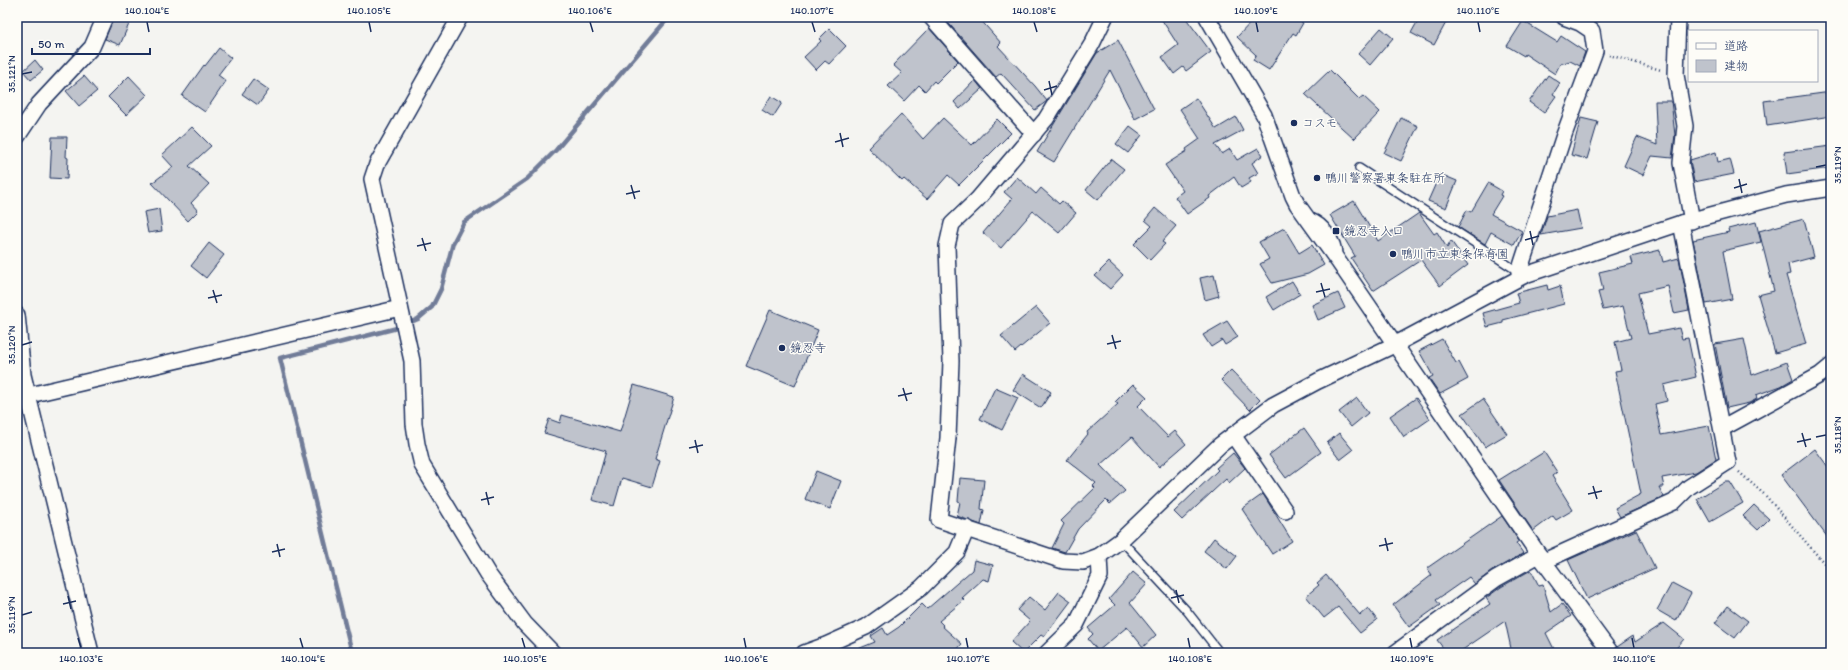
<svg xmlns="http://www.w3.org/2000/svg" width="1848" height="670" viewBox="0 0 1848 670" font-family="Itim,'Klee One',sans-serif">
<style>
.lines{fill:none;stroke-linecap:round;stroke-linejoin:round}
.stream{stroke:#717c98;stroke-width:4.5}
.building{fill:#bfc3cc;stroke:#1b2f5e}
.service-casing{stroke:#1b2f5e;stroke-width:10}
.minor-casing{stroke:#1b2f5e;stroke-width:18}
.path{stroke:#1b2f5e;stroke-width:2.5;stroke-dasharray:1 3;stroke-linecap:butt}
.service{stroke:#fdfcf7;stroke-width:7}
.minor{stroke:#fdfcf7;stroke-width:15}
.ticks{fill:none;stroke:#1b2f5e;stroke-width:1.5}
.poi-dot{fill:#1b2f5e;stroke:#fdfcf7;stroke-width:1.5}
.labels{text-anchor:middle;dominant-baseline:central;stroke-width:3;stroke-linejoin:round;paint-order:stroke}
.poi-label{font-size:12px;fill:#1b2f5e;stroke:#fdfcf7;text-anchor:start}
.neatline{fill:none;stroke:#1b2f5e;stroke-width:1.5}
.ticks-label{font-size:10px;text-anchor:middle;fill:#1b2f5e}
</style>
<rect width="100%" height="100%" fill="#f4f4f1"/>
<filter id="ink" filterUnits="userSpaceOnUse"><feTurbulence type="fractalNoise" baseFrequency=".025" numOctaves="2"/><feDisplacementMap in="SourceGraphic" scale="8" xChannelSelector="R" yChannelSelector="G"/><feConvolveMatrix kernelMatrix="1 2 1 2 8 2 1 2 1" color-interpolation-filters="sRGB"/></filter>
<g filter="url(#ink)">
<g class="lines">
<!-- stream -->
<path class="stream" d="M352,653L280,358L397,328L418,319L432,307L441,289L453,243L464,222L527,179L556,150L669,17"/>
</g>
<!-- building -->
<g class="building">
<path d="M114,17H132L120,45L105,39Z"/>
<path d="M943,17H978L1001,43L998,46L1035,86L1047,101L1035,110L1001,73L996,77Z"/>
<path d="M1160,17H1185L1211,52L1186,71L1183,67L1174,74L1162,57L1178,45Z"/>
<path d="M1256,17H1293L1303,23L1296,35L1293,33L1269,70L1253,60L1256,55L1237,37Z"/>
<path d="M1420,17H1449L1434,45L1411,33Z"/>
<path d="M1523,21L1557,42L1561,36L1585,52L1580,66L1570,61L1560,64L1555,74L1525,54L1524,56L1507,46Z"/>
<path d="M929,28L958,61L936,83L934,81L925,91L919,85L904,101L888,86L902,73L893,65Z"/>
<path d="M1381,28L1393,38L1370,65L1358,54Z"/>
<path d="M829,29L846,46L829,64L825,61L816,70L804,57L821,41L819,39Z"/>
<path d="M1118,40L1154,109L1135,119L1110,70L1054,162L1037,152L1097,53Z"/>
<path d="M219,48L231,58L218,75L226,81L205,112L182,96L204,65L205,66Z"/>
<path d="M35,60L43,70L31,80L23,71Z"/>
<path d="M1330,70L1359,99L1363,96L1380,112L1354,139L1305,94Z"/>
<path d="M1548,75L1560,83L1553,94L1556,96L1544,113L1529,102Z"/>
<path d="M84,76L97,91L79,106L66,91Z"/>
<path d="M129,76L147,95L126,115L108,97Z"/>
<path d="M253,79L269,90L258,105L242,94Z"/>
<path d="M975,80L982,89L960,109L954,102Z"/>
<path d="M1831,92V116L1767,126L1764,101Z"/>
<path d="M771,96L782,103L773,117L762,110Z"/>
<path d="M1196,98L1216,129L1236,117L1243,130L1215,145L1222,154L1230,149L1237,160L1258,148L1263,155L1252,163L1258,173L1249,178L1251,182L1241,188L1234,177L1209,196L1210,198L1187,214L1175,197L1183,191L1165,165L1187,151L1186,149L1200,139L1180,109Z"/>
<path d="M1655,101H1671L1675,135L1672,158L1652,156L1643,175L1624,166L1637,137L1657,145Z"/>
<path d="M901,114L923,139L943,118L972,145L997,119L1011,133L959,185L948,175L927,199L904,179L902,181L868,148Z"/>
<path d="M1401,118L1418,126L1401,161L1384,153Z"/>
<path d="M1581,118L1598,122L1587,159L1571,155Z"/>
<path d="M1130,126L1142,135L1128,153L1116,144Z"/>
<path d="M192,127L211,146L189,166L209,184L191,203L198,211L188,221L152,183L173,167L162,155Z"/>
<path d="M52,137H67L66,157L68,158L67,179L50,178Z"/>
<path d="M1831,146V168L1787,174L1784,152Z"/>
<path d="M1716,152L1718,162L1730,159L1734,174L1694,182L1690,160Z"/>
<path d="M1111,159L1124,169L1098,200L1086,190Z"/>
<path d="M1440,174L1457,181L1446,208L1428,201Z"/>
<path d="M1017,177L1036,194L1041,188L1059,204L1062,201L1076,213L1059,233L1033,211L1001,248L983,233L1012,199L1004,192Z"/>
<path d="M1488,183L1502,191L1500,195L1502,196L1491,214L1522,231L1514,245L1491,232L1485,244L1458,227L1467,210L1471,212Z"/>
<path d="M1354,201L1378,241L1419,213L1434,234L1437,232L1447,248L1451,241L1468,265L1440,286L1421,260L1373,291L1351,258L1355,256L1330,215Z"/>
<path d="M1155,208L1176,226L1162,242L1165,244L1150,260L1134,244L1152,226L1145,220Z"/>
<path d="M159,209L162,231L148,233L144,212Z"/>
<path d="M1577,210L1581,228L1541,235L1547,216Z"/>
<path d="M1804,219L1814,257L1788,264L1790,274L1786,275L1806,344L1775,353L1758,295L1774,291L1759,231Z"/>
<path d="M1756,222L1761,242L1723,251L1732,299L1706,304L1693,240L1729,232L1728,229Z"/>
<path d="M1284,228L1299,253L1312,245L1324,265L1308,274L1272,283L1260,264L1269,259L1259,242Z"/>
<path d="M209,243L224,255L206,278L191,266Z"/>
<path d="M1660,250L1663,262L1679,258L1689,310L1674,313L1668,286L1638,293L1648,334L1679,328L1682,339L1688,338L1696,377L1664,385L1667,401L1655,404L1661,435L1709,426L1716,459L1696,472L1662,478L1664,487H1659L1664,497L1620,517L1615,508L1641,494L1615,371L1621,370L1615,342L1631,338L1623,306L1603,310L1598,292L1603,291L1599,272L1633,264L1631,257Z"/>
<path d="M1109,262L1123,275L1110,289L1095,276Z"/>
<path d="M1214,275L1219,296L1205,300L1200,278Z"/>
<path d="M1292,281L1300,294L1274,310L1266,297Z"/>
<path d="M1547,285L1548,290L1560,286L1564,304L1503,320V323L1487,327L1483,313L1519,303L1516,293Z"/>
<path d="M1338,293L1345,308L1318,320L1312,305Z"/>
<path d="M1036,307L1050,323L1015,352L1001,336Z"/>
<path d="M770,310L818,330L795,386L746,366Z"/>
<path d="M1227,321L1238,337L1225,345L1222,340L1211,347L1203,335Z"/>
<path d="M1442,339L1456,363L1459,362L1468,379L1440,394L1429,378L1433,376L1419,351Z"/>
<path d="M1744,339L1752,375L1787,362L1793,379L1781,386L1756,395L1757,399L1749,403L1727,408L1715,344Z"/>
<path d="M1231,370L1260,400L1250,410L1221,380Z"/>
<path d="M1023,374L1051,392L1041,408L1013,390Z"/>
<path d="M1133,384L1147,397L1138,406L1168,437L1175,431L1186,444L1159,467L1132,437L1100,465L1125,491L1110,504L1106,500L1078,529L1065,552L1052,548L1064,524L1061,521L1095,488L1093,486L1096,483L1067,460L1088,434L1087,432L1118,404L1115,402Z"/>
<path d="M634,385L674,397L655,459L660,461L652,487L622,478L614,506L592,500L606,451L544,433L549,419L560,423L562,415L620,432Z"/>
<path d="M995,388L1018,398L1002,430L980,419Z"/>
<path d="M1357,398L1368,413L1351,427L1339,412Z"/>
<path d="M1416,398L1430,419L1404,437L1390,416Z"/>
<path d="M1483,399L1507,434L1485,447L1462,414Z"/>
<path d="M1304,428L1321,452L1286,478L1269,455Z"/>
<path d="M1339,433L1353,450L1340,460L1327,443Z"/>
<path d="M1815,449L1831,471V542L1781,475Z"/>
<path d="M1544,452L1557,472L1552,476L1573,510L1556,520L1553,516L1533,531L1499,480Z"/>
<path d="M1233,453L1245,468L1229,483L1226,479L1182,520L1174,512L1218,470L1216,468Z"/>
<path d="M816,471L841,481L830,509L805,499Z"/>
<path d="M960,478L984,480L981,509L984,510L981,525L957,516L960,502L958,501Z"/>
<path d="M1725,482H1730L1743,503L1710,522L1697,499Z"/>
<path d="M1263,494L1292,541L1272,554L1242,509Z"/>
<path d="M1754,505L1769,519L1758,530L1743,516Z"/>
<path d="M1502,516L1519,541L1516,543L1523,553L1522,554L1492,571L1475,584L1469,577L1436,600L1440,605L1409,627L1393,605L1432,575L1427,568Z"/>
<path d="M1636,530L1655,568L1587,599L1568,560Z"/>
<path d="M1214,538L1237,556L1227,569L1204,551Z"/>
<path d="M974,560L993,565L989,581L983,579L962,598L964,600L939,621L943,625L942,626L962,644L954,653H848L875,642L871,636L883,628L887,635L899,627L922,604L927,609L972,570Z"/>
<path d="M1531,570L1539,586L1543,585L1551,612L1562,604L1571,616L1546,633L1556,653H1512L1505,621L1458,653H1447L1437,640L1490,604L1486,598L1501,587Z"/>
<path d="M1133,572L1147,584L1130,603L1156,635L1143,647L1127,627L1098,651L1088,639L1093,634L1088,628L1115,605L1109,599Z"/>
<path d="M1326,575L1360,615L1368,608L1377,620L1360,633L1338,607L1324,618L1306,596L1319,585L1317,583Z"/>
<path d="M1672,583L1691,593L1676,621L1657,610Z"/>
<path d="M1059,592L1071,601L1044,637L1041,635L1023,653L1011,642L1030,621L1017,610L1029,597L1045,610Z"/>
<path d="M1728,606L1748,621L1735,638L1715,623Z"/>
<path d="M1664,623L1684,639L1672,653H1620L1617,647L1633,636L1635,642Z"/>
</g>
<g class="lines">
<defs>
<g id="service">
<path d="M1359,168L1519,272"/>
<path d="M1311,217C1325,222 1338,240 1338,255"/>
<path d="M1121,540L1187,611L1220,653"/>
</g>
<g id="minor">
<path d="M460,17L377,164L372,179L412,361L414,424L417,444L422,465L488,574L525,624L553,653"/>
<path d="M931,17L1034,134"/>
<path d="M1105,17L1092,44L1046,119L977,200L952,224L947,246L951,361L948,438L939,520L1063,561L1083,562L1099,556L1121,540L1220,445L1273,405L1318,381L1394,345L1525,275L1681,223L1786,195L1831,188"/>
<path d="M1207,17L1264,115L1293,196L1297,204L1338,261L1539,555L1611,653"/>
<path d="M1678,17L1676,75L1685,126L1681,163L1692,221"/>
<path d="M17,137L39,104L92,47L105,17"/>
<path d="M1525,275L1519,272L1564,135L1595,51L1592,31L1580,23L1564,17"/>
<path d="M17,315L23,375L91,653"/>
<path d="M17,398L400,308"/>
<path d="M1723,428L1820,375L1831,366"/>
<path d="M1233,435L1285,511"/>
<path d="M1544,561L1674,502L1689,487L1728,462L1681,223"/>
<path d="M804,653L826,645L866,627L921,588L957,552L967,528"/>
<path d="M1047,653L1076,625L1100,576L1099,556"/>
<path d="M1395,653L1496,579L1539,555"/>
</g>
</defs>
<!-- service casing -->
<use href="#service" class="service-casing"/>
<!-- minor casing -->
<use href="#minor" class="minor-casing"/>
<!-- path -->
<g class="path">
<path d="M1609,55L1661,70"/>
<path d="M1739,472L1765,495L1831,571"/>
</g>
<!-- service -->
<use href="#service" class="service"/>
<!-- minor -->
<use href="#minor" class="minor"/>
</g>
</g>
<!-- ticks -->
<path class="ticks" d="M147,22L149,32M369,22L371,32M590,22L593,32M812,22L815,32M1034,22L1037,32M1256,22L1258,32M1478,22L1480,32M22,74L32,72M1049,81L1052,95M1044,90L1057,86M840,133L843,147M835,142L849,138M1816,167L1826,165M1739,179L1742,193M631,185L635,199M1734,188L1747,184M626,194L640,191M1530,231L1533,245M422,238L426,251M1525,240L1539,236M417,246L431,243M1321,283L1325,297M213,290L217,303M1316,292L1330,289M208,298L222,295M1112,335L1116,349M1107,344L1121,341M22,345L32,342M903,388L907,401M898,396L912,393M1802,433L1806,447M1816,437L1826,435M695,440L698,453M1797,442L1811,439M689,448L703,445M1593,486L1597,499M486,492L489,505M1588,494L1602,491M481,500L494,497M1385,538L1388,551M277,544L280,557M1379,546L1393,543M272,552L285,549M1176,590L1179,603M68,596L71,609M1171,598L1184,595M63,604L76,601M22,615L32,612M78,638L81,648M300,638L303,648M522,638L525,648M744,638L746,648M966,638L968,648M1188,638L1190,648M1410,638L1412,648M1632,638L1634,648"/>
<!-- markers -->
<g class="poi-dot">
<circle cx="1294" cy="123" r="4"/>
<circle cx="1317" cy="178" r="4"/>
<rect x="1332" y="227" width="8" height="8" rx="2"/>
<circle cx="1393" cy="254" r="4"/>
<circle cx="782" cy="348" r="4"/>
</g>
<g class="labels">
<!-- poi labels -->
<g class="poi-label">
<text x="1302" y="123">コスモ</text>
<text x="1325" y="178">鴨川警察署東条駐在所</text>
<text x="1344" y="231">鏡忍寺入口</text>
<text x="1401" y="254">鴨川市立東条保育園</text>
<text x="790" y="348">鏡忍寺</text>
</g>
</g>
<!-- margin -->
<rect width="1848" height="670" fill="none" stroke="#fdfcf7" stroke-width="44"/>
<!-- legend -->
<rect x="1688" y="30" width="130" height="52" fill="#fdfcf7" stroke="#a3aaba"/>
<rect x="1696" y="43" width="20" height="6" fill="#fdfcf7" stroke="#a3aaba"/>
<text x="1724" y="50" font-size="12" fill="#1b2f5e">道路</text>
<rect x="1696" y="60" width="20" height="12" fill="#bfc3cc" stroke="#a3aaba"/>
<text x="1724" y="70" font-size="12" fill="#1b2f5e">建物</text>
<!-- scale -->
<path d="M32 48v6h118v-6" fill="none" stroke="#1b2f5e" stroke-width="2"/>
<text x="38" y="48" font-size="12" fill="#1b2f5e" stroke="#fdfcf7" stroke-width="3" paint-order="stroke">50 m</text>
<rect x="22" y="22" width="1804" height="626" class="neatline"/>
<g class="ticks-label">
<text x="147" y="14">140.104°E</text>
<text x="369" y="14">140.105°E</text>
<text x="590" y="14">140.106°E</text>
<text x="812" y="14">140.107°E</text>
<text x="1034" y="14">140.108°E</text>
<text x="1256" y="14">140.109°E</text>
<text x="1478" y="14">140.110°E</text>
<text transform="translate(11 74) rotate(-90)" y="4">35.121°N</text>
<text transform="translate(1837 165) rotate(-90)" y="4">35.119°N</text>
<text transform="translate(11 345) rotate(-90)" y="4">35.120°N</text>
<text transform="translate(1837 435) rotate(-90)" y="4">35.118°N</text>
<text transform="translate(11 615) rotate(-90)" y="4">35.119°N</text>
<text x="81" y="662">140.103°E</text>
<text x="303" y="662">140.104°E</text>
<text x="525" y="662">140.105°E</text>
<text x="746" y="662">140.106°E</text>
<text x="968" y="662">140.107°E</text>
<text x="1190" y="662">140.108°E</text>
<text x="1412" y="662">140.109°E</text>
<text x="1634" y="662">140.110°E</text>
</g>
</svg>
